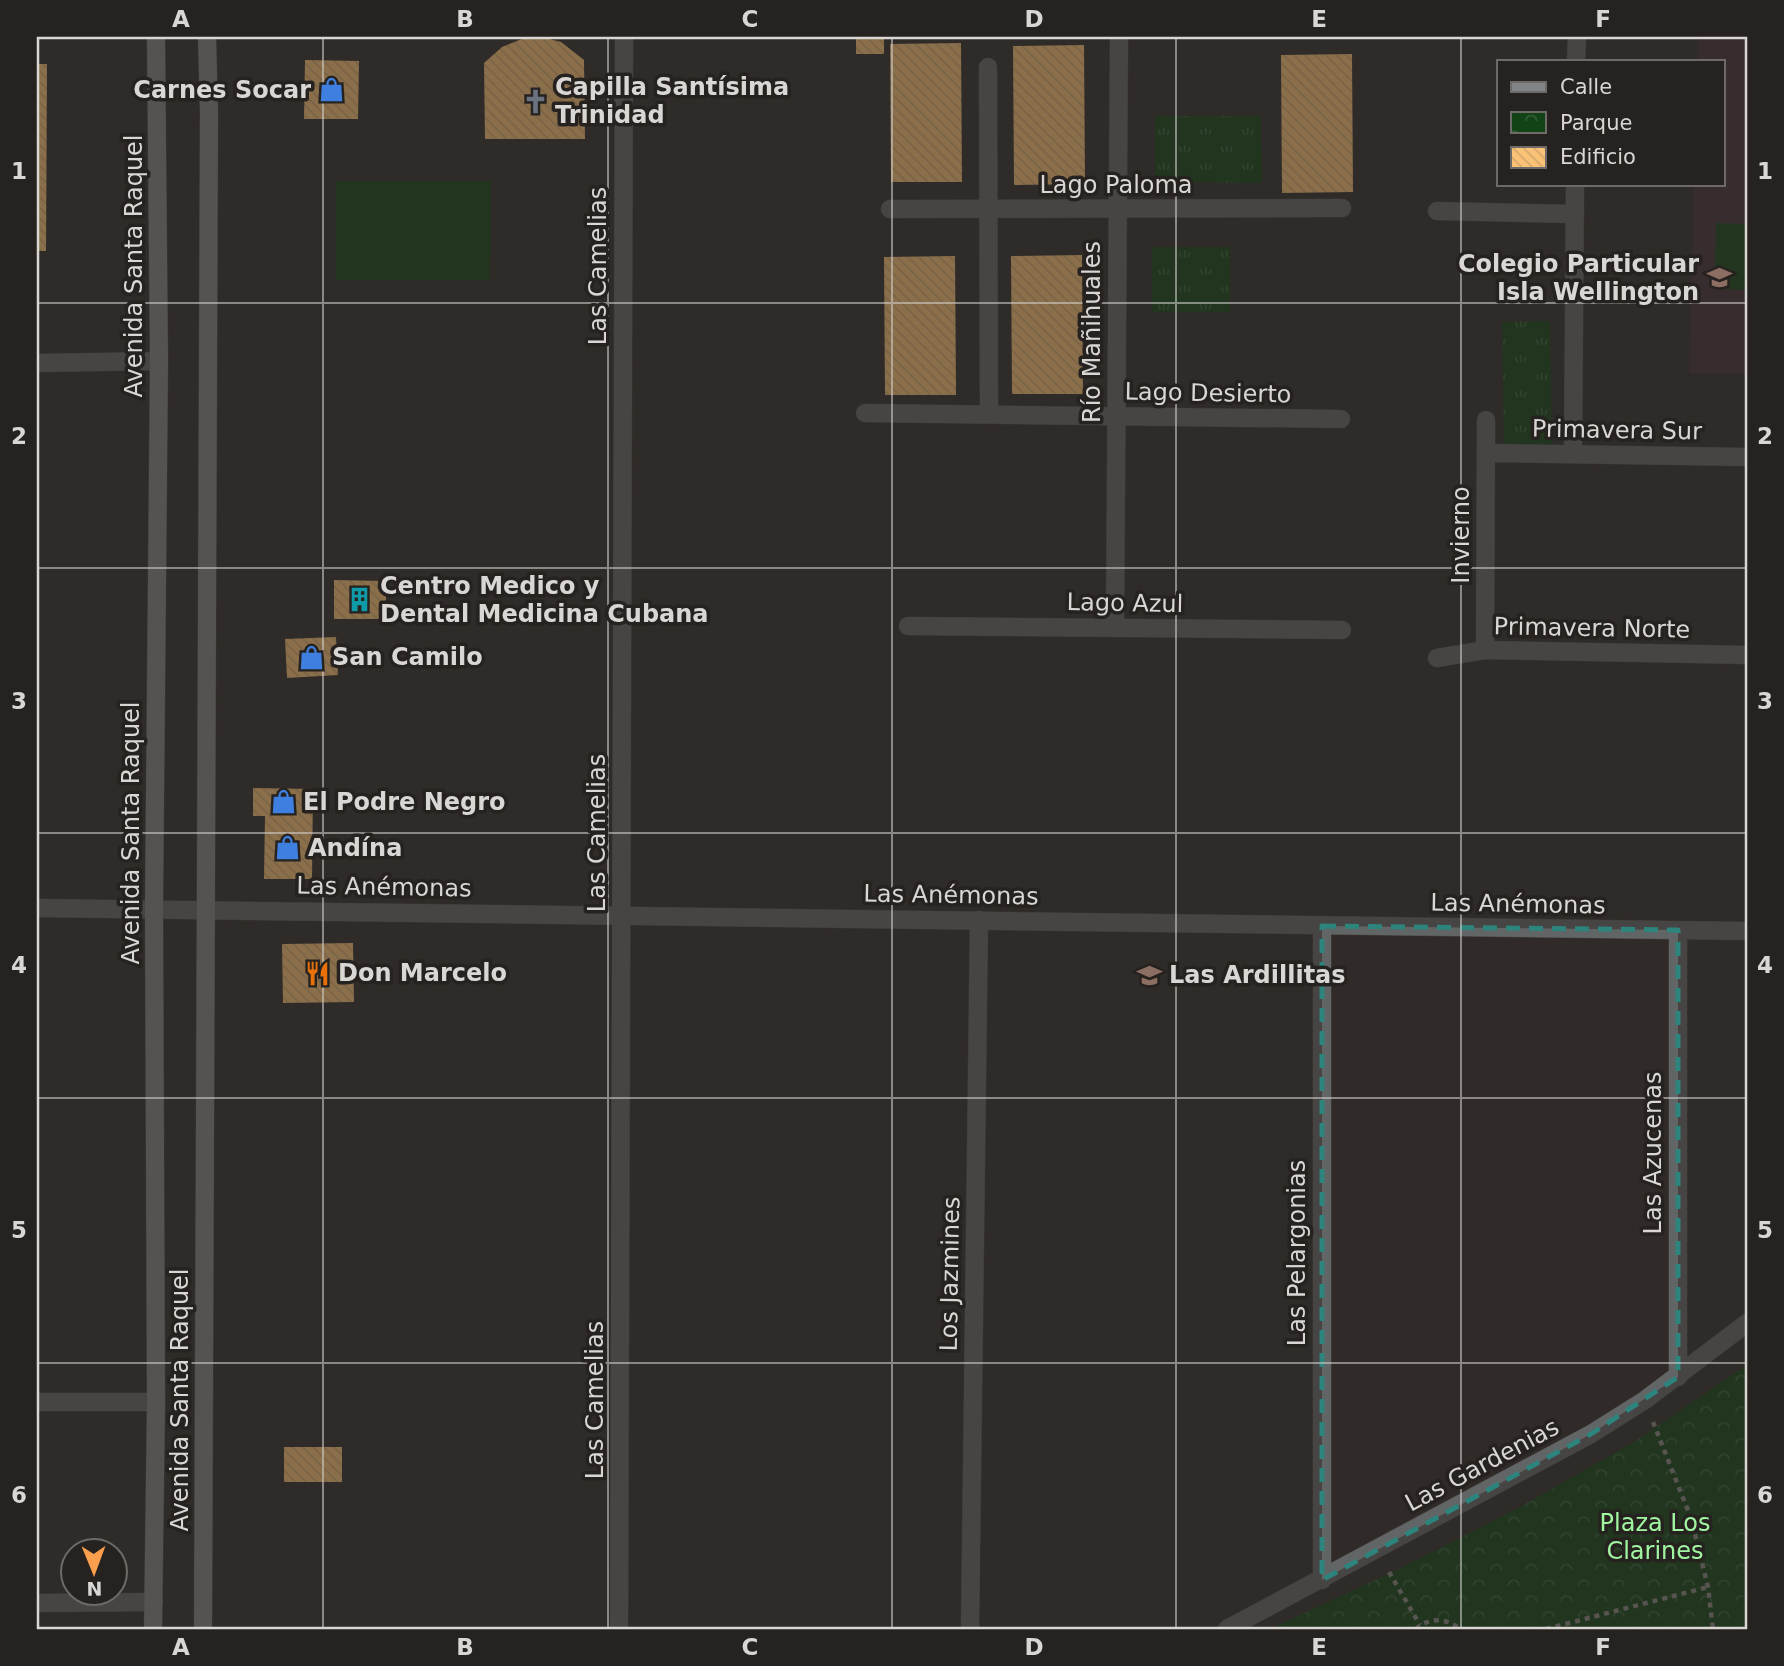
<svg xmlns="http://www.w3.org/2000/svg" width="1784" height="1666" viewBox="0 0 1784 1666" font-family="'DejaVu Sans',sans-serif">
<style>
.education{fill:#402e35}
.grass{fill:url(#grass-tufts)}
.park{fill:url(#park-crowns)}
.pitch{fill:#124316}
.building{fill:url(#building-back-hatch)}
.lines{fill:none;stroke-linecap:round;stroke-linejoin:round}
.street-casing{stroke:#4b4644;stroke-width:19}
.secondary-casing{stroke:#4b4644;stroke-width:19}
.path{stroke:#898582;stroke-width:4.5;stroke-dasharray:5 5;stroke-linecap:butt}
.street{stroke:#626566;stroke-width:18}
.secondary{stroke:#808486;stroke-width:18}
.marked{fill:none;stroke:#2d847d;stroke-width:5;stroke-dasharray:14 9;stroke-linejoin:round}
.grid{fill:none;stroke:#d9d6d4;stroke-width:2;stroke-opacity:0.55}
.labels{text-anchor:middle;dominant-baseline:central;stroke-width:7;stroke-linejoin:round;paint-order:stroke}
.poi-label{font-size:24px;font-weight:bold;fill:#d9d6d4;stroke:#26221f;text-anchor:start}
.street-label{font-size:24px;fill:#d9d6d4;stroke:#26221f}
.park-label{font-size:24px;fill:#a0f6a0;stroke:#26221f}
.neatline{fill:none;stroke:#d9d6d4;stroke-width:2.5}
.grid-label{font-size:23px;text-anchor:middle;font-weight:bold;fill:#d9d6d4}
</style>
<defs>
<pattern id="grass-tufts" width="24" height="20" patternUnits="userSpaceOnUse" patternTransform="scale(1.75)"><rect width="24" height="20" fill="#124316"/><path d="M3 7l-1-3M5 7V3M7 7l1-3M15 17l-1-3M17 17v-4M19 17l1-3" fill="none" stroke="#345d37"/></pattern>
<pattern id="park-crowns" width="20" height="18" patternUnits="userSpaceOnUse" patternTransform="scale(1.75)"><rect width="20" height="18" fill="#124316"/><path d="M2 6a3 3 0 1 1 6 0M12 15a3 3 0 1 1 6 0" fill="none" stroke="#345d37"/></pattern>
<pattern id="building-back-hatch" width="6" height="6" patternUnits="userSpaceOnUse" patternTransform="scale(1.75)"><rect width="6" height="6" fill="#fac277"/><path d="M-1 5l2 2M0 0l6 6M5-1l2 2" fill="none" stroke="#d5a86c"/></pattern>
</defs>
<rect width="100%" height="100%" fill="#302b28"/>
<!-- education -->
<path class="education" d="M1698,37H1747V374L1689,373L1694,184H1723V61H1698Z"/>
<!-- grass -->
<g class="grass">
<path d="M1155,116H1261L1262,183L1155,182Z"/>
<rect x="1152" y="247" width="78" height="65"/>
<path d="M1550,321L1552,446L1504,447L1502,322Z"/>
</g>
<!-- park -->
<path class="park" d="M1747,1365V1629H1270L1403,1567L1522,1506L1637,1440Z"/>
<!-- pitch -->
<g class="pitch">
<path d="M336,181H491L490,280H336Z"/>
<path d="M1716,223L1747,224V290L1715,289Z"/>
</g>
<!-- building -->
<g class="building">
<path d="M527,37H542L561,42L584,60L585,139H485L484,63L502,47Z"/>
<rect x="856" y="37" width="28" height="17"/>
<path d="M961,43L962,182H891L890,44Z"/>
<path d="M1084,45L1085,184L1014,185L1013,46Z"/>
<path d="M1352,54L1353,192L1282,193L1281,55Z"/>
<path d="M305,60L359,61L358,119H304Z"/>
<path d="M37,64H47L46,251H37Z"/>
<path d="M1082,255L1083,394H1012L1011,256Z"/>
<path d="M955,256L956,395H885L884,257Z"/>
<path d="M334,580L386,581V619H334Z"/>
<path d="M336,637L338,675L287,678L285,639Z"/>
<path d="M253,788L313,789L312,879H264L265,816H253Z"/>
<path d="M353,943L354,1002L283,1003L282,944Z"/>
<rect x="284" y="1447" width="58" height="35"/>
</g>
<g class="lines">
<defs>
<g id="street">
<path d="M1576,61L1577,37"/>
<path d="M988,67L989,414"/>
<path d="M890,209L1342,208"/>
<path d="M1437,211L1575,214"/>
<path d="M37,363L159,361"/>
<path d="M865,413L1341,419"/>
<path d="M1486,453L1747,457"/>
<path d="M1573,454L1575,184"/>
<path d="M908,626L1342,630"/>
<path d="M1115,628L1119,37"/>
<path d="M1485,650L1486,420"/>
<path d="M1437,658L1485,650L1747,655"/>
<path d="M37,908L1747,931"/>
<path d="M1678,1377V930"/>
<path d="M37,1402H156"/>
<path d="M1322,1580V926"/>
<path d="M37,1603L154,1602"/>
<path d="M619,1629L624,37"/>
<path d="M970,1629L979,920"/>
<path d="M1227,1629L1591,1434L1645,1400L1747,1323"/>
</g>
<g id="secondary">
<path d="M153,1629L156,1402L154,908L159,361L156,37"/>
<path d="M203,1629L209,112L207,37"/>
</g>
</defs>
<!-- street casing -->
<use href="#street" class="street-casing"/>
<!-- secondary casing -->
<use href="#secondary" class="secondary-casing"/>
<!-- path -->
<g class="path">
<path d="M1653,1422L1691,1518L1708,1587L1713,1629"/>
<path d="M1389,1572L1420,1625"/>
<path d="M1416,1629C1429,1617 1447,1618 1460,1629"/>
<path d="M1546,1629L1708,1587"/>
</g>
<!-- street -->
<use href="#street" class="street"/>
<!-- secondary -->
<use href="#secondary" class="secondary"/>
</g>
<!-- marked area -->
<path d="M0 0H1784V1666H0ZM1322,926L1678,930V1377L1591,1434L1322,1580Z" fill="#302b28" fill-opacity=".55" fill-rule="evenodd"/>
<path class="marked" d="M1322,926L1678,930V1377L1591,1434L1322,1580Z"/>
<!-- grid -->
<path class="grid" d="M323,37V1629M608,37V1629M892,37V1629M1176,37V1629M1461,37V1629M37,303H1747M37,568H1747M37,833H1747M37,1098H1747M37,1363H1747"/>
<!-- icons -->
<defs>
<symbol id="shop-bare" viewBox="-9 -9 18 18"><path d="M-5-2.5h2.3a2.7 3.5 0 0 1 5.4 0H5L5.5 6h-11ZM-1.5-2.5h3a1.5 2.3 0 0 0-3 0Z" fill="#3f7fe0" stroke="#26221f" stroke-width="2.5" paint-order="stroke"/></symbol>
<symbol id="church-bare" viewBox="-9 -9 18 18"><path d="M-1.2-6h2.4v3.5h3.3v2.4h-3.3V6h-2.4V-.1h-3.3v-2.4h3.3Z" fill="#6b7280" stroke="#26221f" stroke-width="2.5" paint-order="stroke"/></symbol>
<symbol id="school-bare" viewBox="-9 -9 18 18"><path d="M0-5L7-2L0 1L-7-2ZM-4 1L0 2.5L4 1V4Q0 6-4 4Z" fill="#8d6e63" stroke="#26221f" stroke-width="2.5" paint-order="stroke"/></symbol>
<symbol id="building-bare" viewBox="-9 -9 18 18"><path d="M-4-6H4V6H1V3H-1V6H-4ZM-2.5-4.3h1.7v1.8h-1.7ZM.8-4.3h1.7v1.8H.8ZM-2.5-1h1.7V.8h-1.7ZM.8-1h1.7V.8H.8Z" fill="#0f9aa8" stroke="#26221f" stroke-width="2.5" paint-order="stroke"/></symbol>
<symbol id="restaurant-bare" viewBox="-9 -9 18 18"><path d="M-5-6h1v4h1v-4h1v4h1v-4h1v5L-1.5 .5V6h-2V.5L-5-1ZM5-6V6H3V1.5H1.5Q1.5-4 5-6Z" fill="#e8710a" stroke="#26221f" stroke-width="2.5" paint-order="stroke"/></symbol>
</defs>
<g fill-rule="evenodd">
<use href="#shop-bare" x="314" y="72" width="35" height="35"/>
<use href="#church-bare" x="518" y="84" width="35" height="35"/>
<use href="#school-bare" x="1702" y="260" width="35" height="35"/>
<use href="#building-bare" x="342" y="582" width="35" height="35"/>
<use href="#shop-bare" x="294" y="640" width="35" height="35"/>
<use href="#shop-bare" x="266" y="784" width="35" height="35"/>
<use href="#shop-bare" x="270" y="830" width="35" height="35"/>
<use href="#restaurant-bare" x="300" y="956" width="35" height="35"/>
<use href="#school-bare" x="1132" y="958" width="35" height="35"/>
</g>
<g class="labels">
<!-- poi labels -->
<g class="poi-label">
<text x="555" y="87">Capilla Santísima<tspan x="555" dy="28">Trinidad</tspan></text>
<text x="311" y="90" text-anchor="end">Carnes Socar</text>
<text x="1699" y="264" text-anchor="end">Colegio Particular<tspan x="1699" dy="28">Isla Wellington</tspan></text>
<text x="380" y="586">Centro Medico y<tspan x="380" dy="28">Dental Medicina Cubana</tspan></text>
<text x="332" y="657">San Camilo</text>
<text x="303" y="802">El Podre Negro</text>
<text x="308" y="848">Andína</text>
<text x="338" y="973">Don Marcelo</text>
<text x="1169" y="975">Las Ardillitas</text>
</g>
<!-- street labels -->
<g class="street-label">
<text x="1116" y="185">Lago Paloma</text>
<text transform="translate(134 266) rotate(-90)">Avenida Santa Raquel</text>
<text transform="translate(598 266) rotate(-90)">Las Camelias</text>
<text transform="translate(1092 332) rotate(-90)">Río Mañihuales</text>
<text transform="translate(1208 393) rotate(1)">Lago Desierto</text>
<text transform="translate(1617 430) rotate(1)">Primavera Sur</text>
<text transform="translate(1461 535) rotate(-90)">Invierno</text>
<text transform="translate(1125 603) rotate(1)">Lago Azul</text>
<text transform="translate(1592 628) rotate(1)">Primavera Norte</text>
<text transform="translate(131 833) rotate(-90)">Avenida Santa Raquel</text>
<text transform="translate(597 833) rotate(-90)">Las Camelias</text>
<text transform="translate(384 887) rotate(1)">Las Anémonas</text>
<text transform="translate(951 895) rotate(1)">Las Anémonas</text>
<text transform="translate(1518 904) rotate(1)">Las Anémonas</text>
<text transform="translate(1653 1153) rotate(-90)">Las Azucenas</text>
<text transform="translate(1297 1253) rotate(-90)">Las Pelargonias</text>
<text transform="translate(950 1274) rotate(-89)">Los Jazmines</text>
<text transform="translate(180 1400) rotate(-90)">Avenida Santa Raquel</text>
<text transform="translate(595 1400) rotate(-90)">Las Camelias</text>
<text transform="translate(1482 1465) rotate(-28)">Las Gardenias</text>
</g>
<!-- park labels -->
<g class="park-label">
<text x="1655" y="1523">Plaza Los<tspan x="1655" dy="28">Clarines</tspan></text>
</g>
</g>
<!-- border -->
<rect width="1784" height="1666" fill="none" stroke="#26221f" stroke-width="77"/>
<!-- legend -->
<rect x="1497" y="60" width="228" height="126" fill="#26221f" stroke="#6e6a67" stroke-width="2"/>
<rect x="1511" y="82" width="35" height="10" fill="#808486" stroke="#6e6a67" stroke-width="2"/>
<text x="1560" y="94" font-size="21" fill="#d9d6d4">Calle</text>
<rect x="1511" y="112" width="35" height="21" fill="url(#park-crowns)" stroke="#6e6a67" stroke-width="2"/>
<text x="1560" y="130" font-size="21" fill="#d9d6d4">Parque</text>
<rect x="1511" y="147" width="35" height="21" fill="url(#building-back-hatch)" stroke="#6e6a67" stroke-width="2"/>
<text x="1560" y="164" font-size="21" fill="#d9d6d4">Edificio</text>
<!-- north arrow -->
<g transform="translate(94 1572) rotate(179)"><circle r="33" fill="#26221f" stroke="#6e6a67" stroke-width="2"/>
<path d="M0-5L12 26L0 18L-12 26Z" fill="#fa9f4e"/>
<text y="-10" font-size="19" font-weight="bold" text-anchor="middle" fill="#d9d6d4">N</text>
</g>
<rect x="38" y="38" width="1708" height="1590" class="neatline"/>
<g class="grid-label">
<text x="181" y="27">A</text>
<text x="465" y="27">B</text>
<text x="750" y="27">C</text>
<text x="1034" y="27">D</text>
<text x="1319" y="27">E</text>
<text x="1603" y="27">F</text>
<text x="19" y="179">1</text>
<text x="1765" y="179">1</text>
<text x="19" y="444">2</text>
<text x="1765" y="444">2</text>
<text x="19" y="709">3</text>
<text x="1765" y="709">3</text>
<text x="19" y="973">4</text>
<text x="1765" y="973">4</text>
<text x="19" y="1238">5</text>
<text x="1765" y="1238">5</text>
<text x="19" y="1503">6</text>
<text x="1765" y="1503">6</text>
<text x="181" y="1655">A</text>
<text x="465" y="1655">B</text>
<text x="750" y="1655">C</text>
<text x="1034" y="1655">D</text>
<text x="1319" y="1655">E</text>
<text x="1603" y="1655">F</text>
</g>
</svg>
